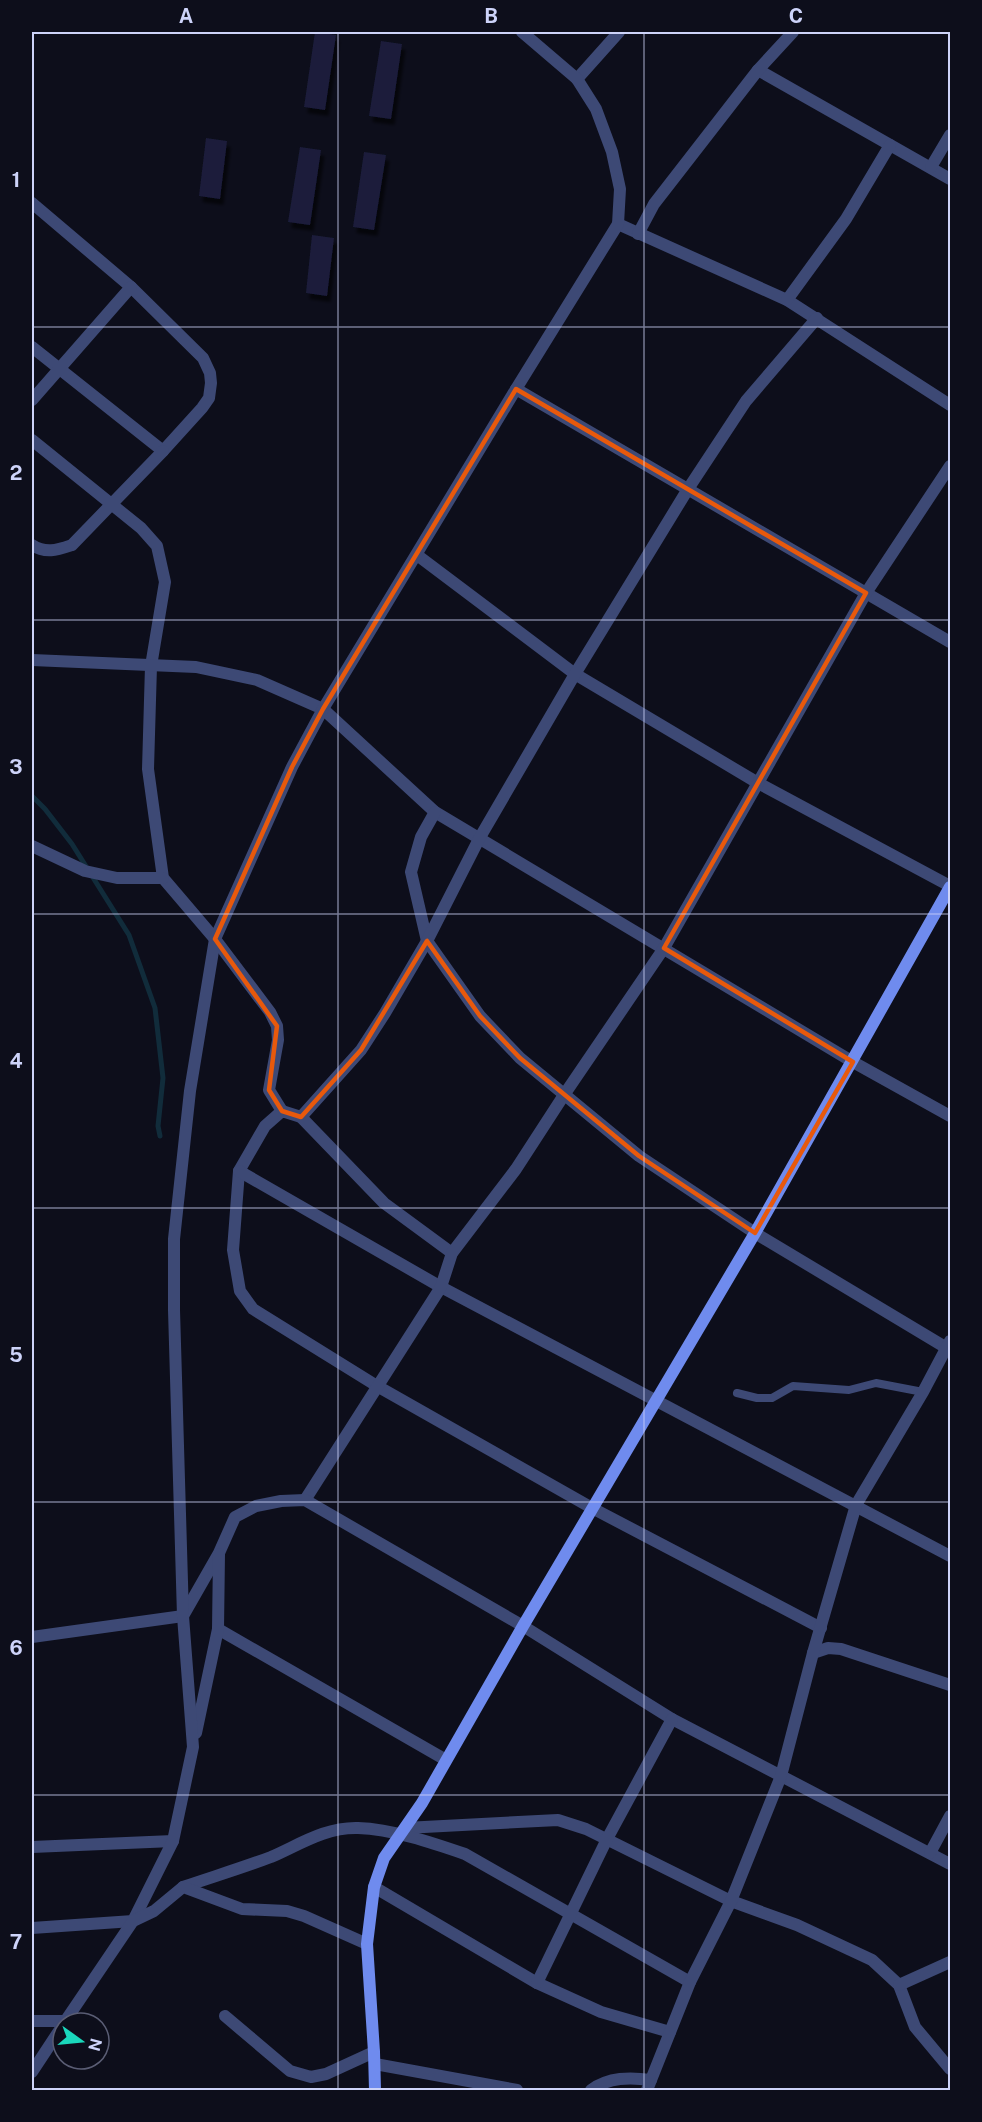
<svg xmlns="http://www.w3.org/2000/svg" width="982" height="2122" viewBox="0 0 982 2122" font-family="'Public Sans',sans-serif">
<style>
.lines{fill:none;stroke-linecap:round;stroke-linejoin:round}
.stream{stroke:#112c3b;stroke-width:5}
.building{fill:#1b1d3a;filter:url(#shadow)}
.lane{stroke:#3d4975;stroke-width:8}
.street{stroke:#3d4975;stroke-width:12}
.secondary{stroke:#6f8bee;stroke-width:12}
.marked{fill:none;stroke:#e8590c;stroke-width:4.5;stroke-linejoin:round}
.grid{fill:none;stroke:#cdd3f9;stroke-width:1.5;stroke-opacity:0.55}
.neatline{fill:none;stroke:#cdd3f9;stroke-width:2}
.grid-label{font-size:20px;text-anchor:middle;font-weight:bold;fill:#cdd3f9}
</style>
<defs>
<filter id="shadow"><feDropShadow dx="3.5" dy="6" stdDeviation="1.5" flood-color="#0009"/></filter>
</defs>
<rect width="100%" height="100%" fill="#0d0e1b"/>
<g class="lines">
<!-- stream -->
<path class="stream" d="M32,796L45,809L72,844L129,935L155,1008L163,1078L158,1126L160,1136"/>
</g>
<!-- building -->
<g class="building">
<path d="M315,32L336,35L325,110L304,107Z"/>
<path d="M381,41L402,44L391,119L369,116Z"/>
<path d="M206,138L227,141L220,199L199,196Z"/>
<path d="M300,147L321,150L310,225L288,222Z"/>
<path d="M364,152L386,155L374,230L353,227Z"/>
<path d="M312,235L334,238L327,296L306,293Z"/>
</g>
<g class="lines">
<!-- lane -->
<path class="lane" d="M737,1393L757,1398H772L793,1386L849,1390L876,1383L923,1392"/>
<!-- street -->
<g class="street">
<path d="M758,70L950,179"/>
<path d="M577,79L619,32"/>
<path d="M931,167L950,135"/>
<path d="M32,203L131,287L203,358L210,373L211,383L209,398L202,408L163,451L32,347"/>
<path d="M618,224L787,300L950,405"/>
<path d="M638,234L654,204L758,70L793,32"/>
<path d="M787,300L846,219L890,145"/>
<path d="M516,389L950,642"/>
<path d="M32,400L131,287"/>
<path d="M32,440L141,528L157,546L165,582L151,666L148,769L163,878L215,939L270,1012L277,1026L278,1040L269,1090L282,1111"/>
<path d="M32,545C46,554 57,550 72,545L163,451"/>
<path d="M417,555L575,674L758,783L950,886"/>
<path d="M32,660L196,667L257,680L323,709L435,812L853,1062L950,1116"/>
<path d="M435,812L421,837L411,872L427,941L480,1016L520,1058L639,1156L755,1233L950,1350"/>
<path d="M32,846L85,871L117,878H163"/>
<path d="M301,1117L282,1111L265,1126L239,1171L233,1250L240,1291L253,1309L377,1386L592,1508L821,1628"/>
<path d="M239,1171L441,1287L950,1556"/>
<path d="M452,1253L384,1203L301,1117L361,1050L385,1013L427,941L479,839L575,674L688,489L746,401L817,318"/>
<path d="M305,1500L441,1287L452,1253L516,1169L564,1095L664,948L866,593L950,466"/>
<path d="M218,1629L446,1760"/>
<path d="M32,1637L183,1616L219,1553L235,1517L256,1506L281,1501L305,1500L523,1626L672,1719L950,1864"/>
<path d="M813,1653L828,1648L841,1649L950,1685"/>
<path d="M196,1733L218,1629L219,1554"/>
<path d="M405,1828L558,1820L586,1829L731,1901L797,1925L872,1960L899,1985L915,2027L950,2069"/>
<path d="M32,1847L173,1841"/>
<path d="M930,1853L950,1816"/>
<path d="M183,1887C212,1877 242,1868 271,1857C299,1845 325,1827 358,1828C392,1829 433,1843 465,1854L690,1982"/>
<path d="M374,1887L537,1983L601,2012L670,2032"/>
<path d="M32,1928L133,1921L173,1841L193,1747L183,1616L174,1310V1239L190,1091L215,939L292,767L323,709L516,389L618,224L620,189L612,152L596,109L577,79L522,32"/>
<path d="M537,1983L607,1839L672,1719"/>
<path d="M899,1985L950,1962"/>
<path d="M225,2016L290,2071L311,2077L326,2074L374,2052"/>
<path d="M32,2021H66"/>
<path d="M64,2023L133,1921L154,1911L183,1887L242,1909L287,1911L304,1916L367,1944"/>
<path d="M375,2064L517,2090"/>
<path d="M32,2072L63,2025"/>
<path d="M591,2090C609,2077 630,2077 651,2080"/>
<path d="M647,2090L690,1982L731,1901L781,1776L813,1653L856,1505L923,1392L950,1341"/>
</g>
<!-- secondary -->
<path class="secondary" d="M375,2090L374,2052L367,1944L374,1887L384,1858L422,1803L523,1626L755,1233L950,887"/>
</g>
<!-- marked area -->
<path class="marked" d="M516,389L866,593L664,948L853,1062L755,1233L639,1156L520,1058L480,1016L427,941L361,1050L301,1117L282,1111L269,1090L277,1026L215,939L292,767L323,709Z"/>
<!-- grid -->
<path class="grid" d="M338,32V2090M644,32V2090M32,327H950M32,620H950M32,914H950M32,1208H950M32,1502H950M32,1795H950"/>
<!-- border -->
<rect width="982" height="2122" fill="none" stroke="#0d0e1b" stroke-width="66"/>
<!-- north arrow -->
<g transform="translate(81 2041) rotate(105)"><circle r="28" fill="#0d0e1b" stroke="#5a5d74" stroke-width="1.5"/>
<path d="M0-4.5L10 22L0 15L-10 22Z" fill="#1ad8bc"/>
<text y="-9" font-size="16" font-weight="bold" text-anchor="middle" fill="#cdd3f9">N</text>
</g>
<rect x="33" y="33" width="916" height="2056" class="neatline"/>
<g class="grid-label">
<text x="186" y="23">A</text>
<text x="491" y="23">B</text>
<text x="796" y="23">C</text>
<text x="16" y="187">1</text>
<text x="16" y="480">2</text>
<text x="16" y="774">3</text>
<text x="16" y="1068">4</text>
<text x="16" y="1362">5</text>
<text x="16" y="1655">6</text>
<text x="16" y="1949">7</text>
</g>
</svg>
